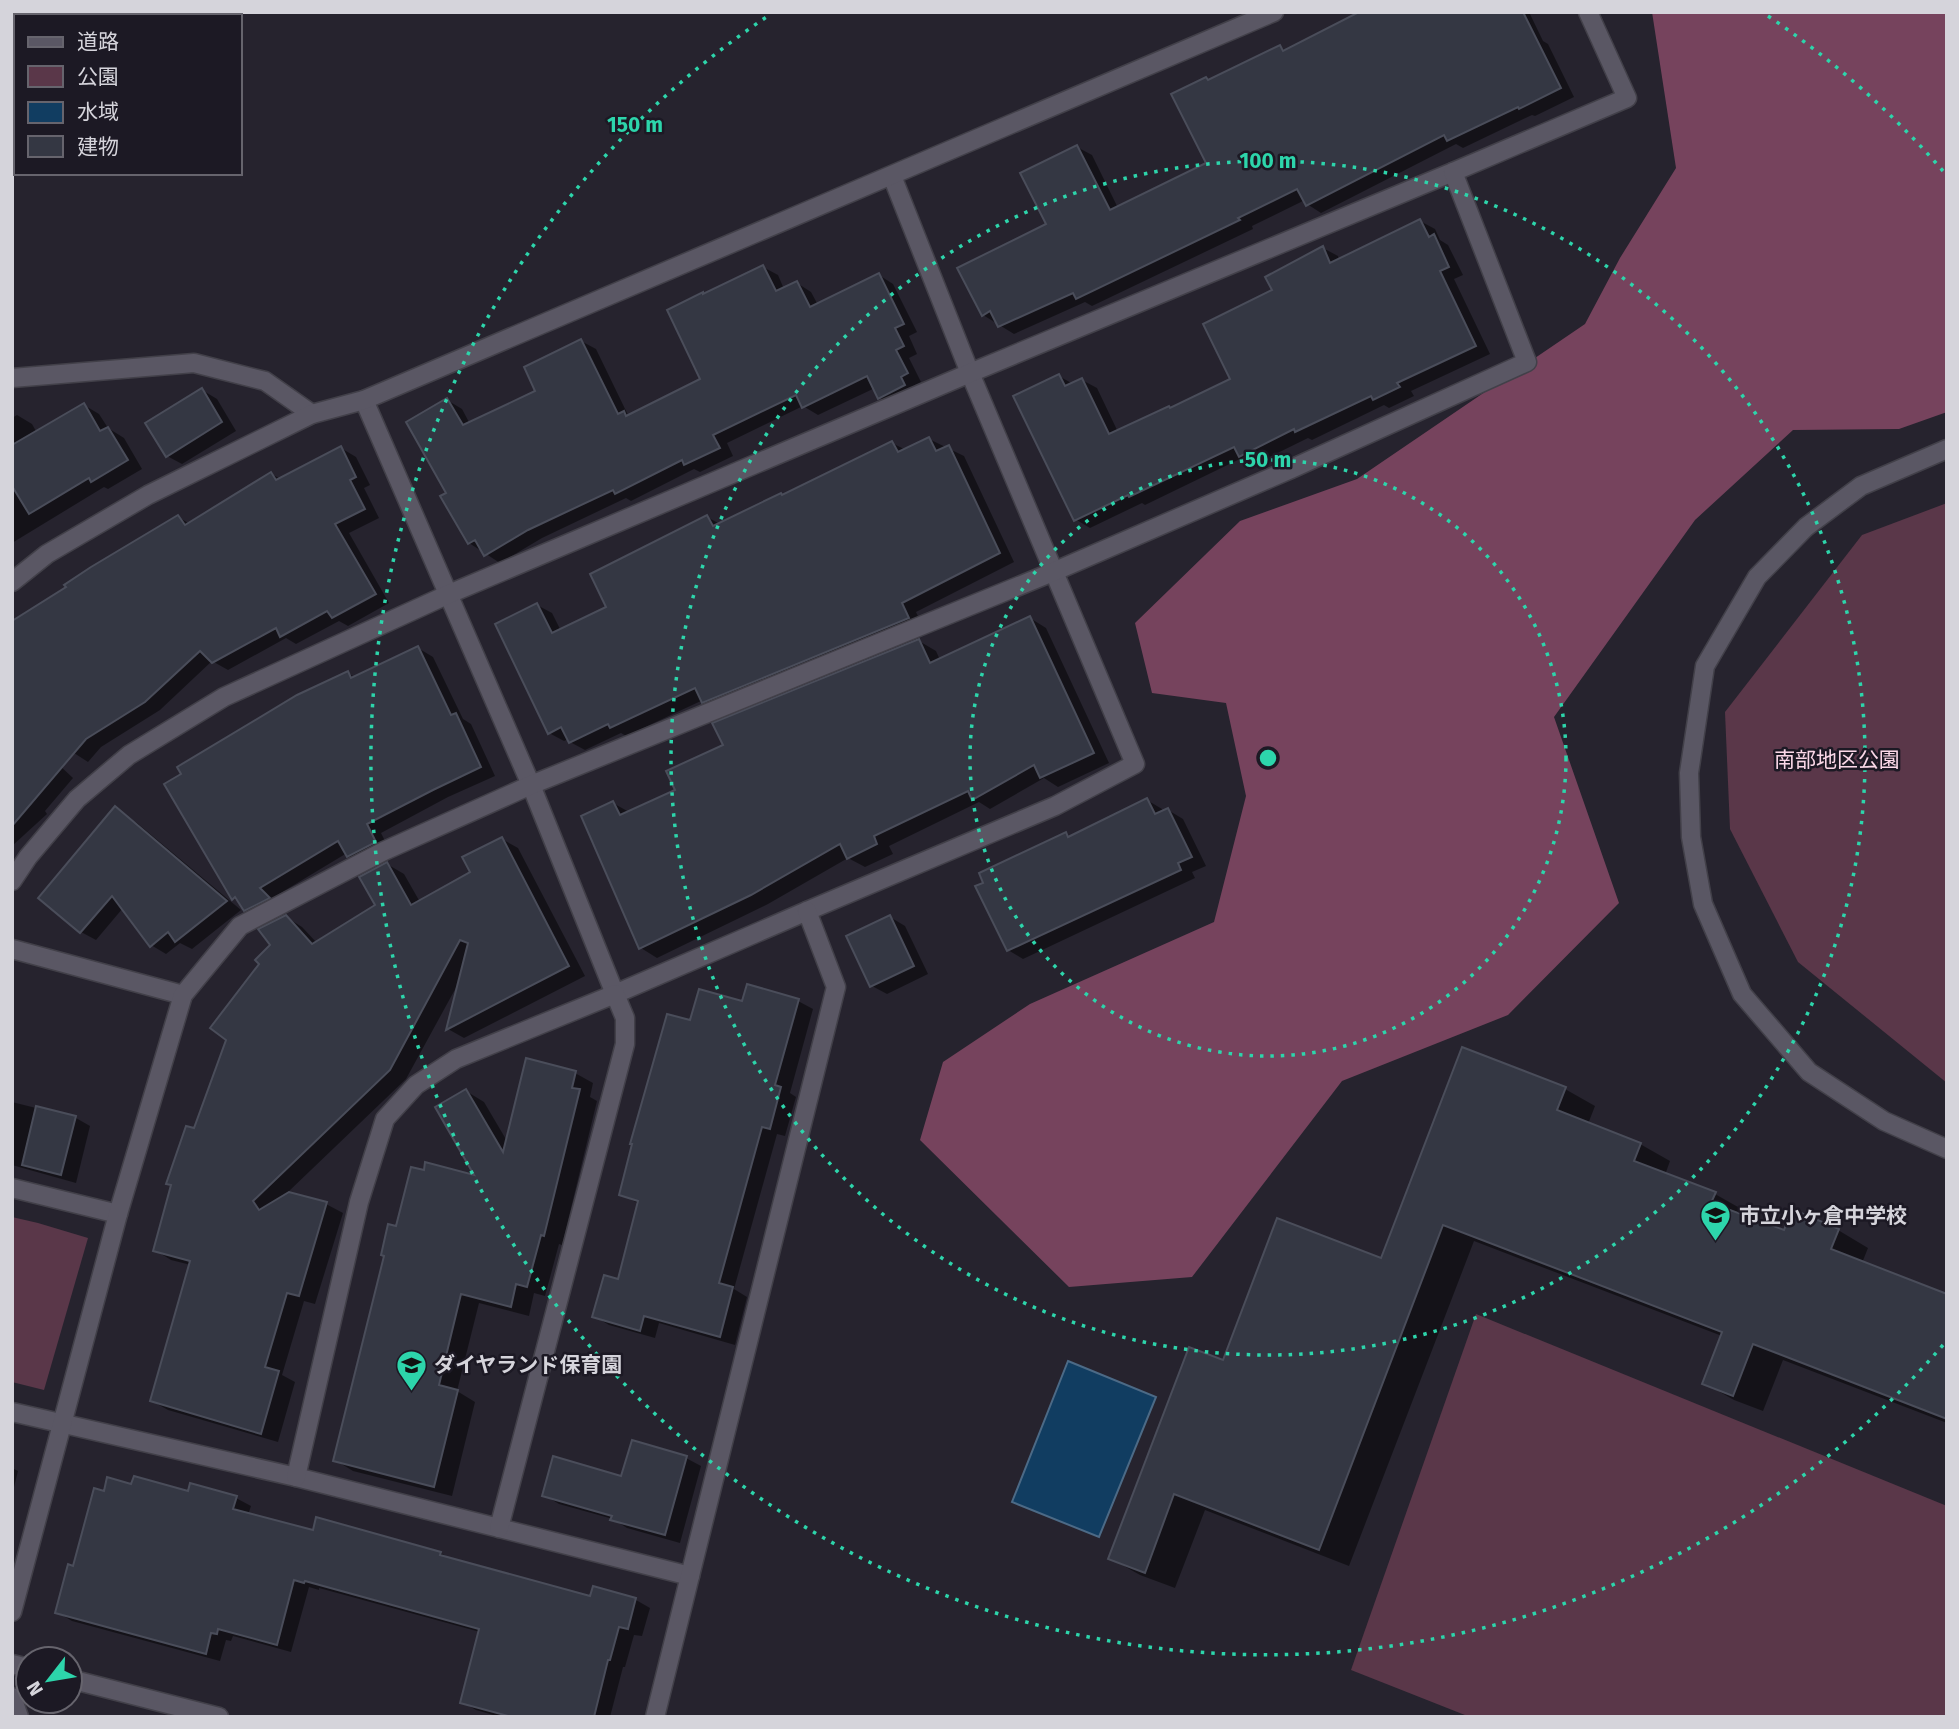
<svg xmlns="http://www.w3.org/2000/svg" width="1959" height="1729" viewBox="0 0 1959 1729" font-family="'Fira Sans','Noto Sans JP',sans-serif">
<style>
.green{fill:#5a3749}
.forest{fill:#76435d}
.water{fill:#113d61;stroke:#4c6a86;stroke-width:2}
.shadow{fill:#0007}
.building{fill:#343743;stroke:#4a4d5a;stroke-width:2}
.lines{fill:none;stroke-linecap:round;stroke-linejoin:round}
.minor-casing{stroke:#424049;stroke-width:21}
.minor{stroke:#5a5764;stroke-width:18}
.ring{fill:none;stroke:#2dd5ab;stroke-width:3.5;stroke-dasharray:3.5 7}
.labels{text-anchor:middle;dominant-baseline:central;stroke-width:5;stroke-linejoin:round;paint-order:stroke}
.park-label{font-size:21px;fill:#fad7e7;stroke:#1c1924}
.poi-label{font-size:21px;font-weight:bold;fill:#d5d4db;stroke:#1c1924;text-anchor:start}
.centre{fill:#2dd5ab;stroke:#1c1924;stroke-width:3.5}
.ring-label{font-size:21px;text-anchor:middle;font-weight:bold;fill:#2dd5ab;stroke:#1c1924;stroke-width:5;stroke-linejoin:round;paint-order:stroke}
</style>
<rect width="100%" height="100%" fill="#26232e"/>
<!-- green -->
<g class="green">
<path d="M1947,503V1083L1798,962L1730,829L1725,712L1862,535Z"/>
<path d="M12,1217L38,1223L88,1238L44,1390L12,1382Z"/>
<path d="M1476,1314L1947,1506V1717H1470L1351,1670Z"/>
</g>
<!-- forest -->
<g class="forest">
<path d="M12,12H59L57,16H16V88L12,97Z"/>
<path d="M1652,12H1947V412L1899,429L1793,430L1695,520L1554,717L1619,903L1508,1015L1342,1081L1192,1277L1069,1287L920,1140L943,1062L1030,1004L1214,922L1246,796L1226,703L1152,693L1135,623L1240,521L1357,479L1585,324L1620,258L1676,168Z"/>
</g>
<!-- water -->
<path class="water" d="M1068,1361L1156,1397L1099,1537L1012,1502Z"/>
<!-- shadow -->
<g class="shadow">
<path d="M1373,12H1529L1543,41L1548,44L1574,97L1535,116L1532,115L1463,148L1456,144L1321,213L1307,204L1305,200L1252,226L1253,229L1092,306L1085,302L1014,334L983,315L1048,225L1077,147L1092,155L1118,208L1208,164L1206,79L1210,81L1280,47L1287,51Z"/>
<path d="M1420,221L1435,229L1440,240L1448,245L1463,275L1454,279L1490,354L1411,391L1414,396L1389,408L1384,405L1312,440L1308,438L1255,464L1244,457L1145,505L1142,503L1090,528L1075,519L1059,376L1073,384L1082,380L1097,388L1118,432L1172,409L1232,380L1274,291L1323,248L1338,256L1339,260Z"/>
<path d="M763,267L778,275L784,289L797,283L811,292L818,305L879,275L893,284L917,332L909,336L917,354L909,358L921,382L915,385L919,393L894,406L879,397L875,388L818,415L803,406L727,443L733,456L700,472L694,469L631,501L626,498L542,538L500,563L469,543L449,493L447,400L462,409L470,424L538,392L581,341L596,349L628,415L703,380Z"/>
<path d="M202,390L217,399L236,431L182,464L167,456Z"/>
<path d="M84,405L99,414L108,428L124,438L142,469L108,489L104,487L12,543V418L17,415L32,424L37,433Z"/>
<path d="M929,439L964,456L1014,562L916,612L923,627L718,710L703,700L626,736L621,733L585,750L570,742L569,739L564,741L549,733L537,605L552,613L561,631L609,608L707,517L720,524L783,496L892,443L906,450Z"/>
<path d="M341,448L356,457L370,485L364,488L379,518L349,533L389,603L348,626L339,621L296,644L286,638L228,670L212,661L160,710L101,747L88,762L74,753L178,517L190,524L271,474L281,479Z"/>
<path d="M1030,618L1046,628L1109,763L1058,787L1044,778L990,809L979,802L889,846L893,854L865,867L848,858L768,904L657,958L641,948L613,803L629,812L677,790L725,745L919,641L936,651L940,660Z"/>
<path d="M418,648L433,657L463,719L471,724L495,776L448,797L381,833L390,851L363,865L348,856L347,853L274,897L283,907L261,918L246,910L241,903L233,898L348,673L356,678Z"/>
<path d="M12,721L73,778L45,811L47,814L12,846Z"/>
<path d="M1147,800L1162,809L1163,812L1168,810L1183,819L1206,866L1192,872L1195,878L1023,959L1008,950L1066,834L1071,837Z"/>
<path d="M121,814L137,823L241,910L192,949L180,943L166,954L151,945L123,908L96,940L81,932Z"/>
<path d="M502,839L518,848L585,976L464,1038L448,1029L458,984L406,1079L287,1193L326,1204L343,1213L315,1304L304,1301L282,1375L295,1382L278,1442L168,1410L152,1401L191,1265L171,1260L155,1250L195,1130L261,964L286,917L302,927L317,943L378,905L387,864L404,874L420,902L472,873Z"/>
<path d="M890,917L905,926L928,974L887,994L872,986Z"/>
<path d="M798,1001L813,1009L790,1093L796,1097L785,1136L777,1134L734,1289L747,1297L735,1345L659,1323L655,1338L609,1325L594,1316L619,1281L639,1204L621,1194L691,1022L743,1003Z"/>
<path d="M575,1073L593,1083L590,1097L597,1101L562,1245L559,1244L545,1296L534,1293L529,1316L479,1303L457,1391L475,1402L452,1496L353,1471L335,1460L397,1228L478,1178L466,1091L484,1102L507,1141Z"/>
<path d="M1565,1089L1595,1106L1588,1124L1640,1144L1670,1161L1665,1175L1715,1194L1745,1211L1743,1216L1785,1232L1838,1230L1868,1248L1862,1263L1947,1296V1423L1783,1360L1763,1411L1734,1400L1704,1383L1722,1336L1474,1241L1349,1566L1205,1510L1175,1588L1140,1575L1110,1558L1224,1363L1382,1261Z"/>
<path d="M12,1102L76,1118L90,1126L76,1183L12,1165Z"/>
<path d="M686,1458L701,1466L680,1543L627,1528L613,1519L559,1504L544,1495L622,1478Z"/>
<path d="M12,1468L18,1471L12,1495Z"/>
<path d="M132,1486L236,1498L251,1506L248,1515L314,1532L317,1520L441,1553L454,1561L592,1598L636,1600L650,1608L642,1636L634,1635L625,1667H623L610,1717H500L476,1710L462,1702L480,1632L319,1588V1590L309,1587L291,1652L233,1636L231,1641L226,1640L220,1661L72,1621L57,1612L105,1493Z"/>
</g>
<!-- building -->
<g class="building">
<path d="M1359,12H1523L1561,88L1519,109L1518,107L1447,141L1444,135L1306,206L1297,189L1238,218L1240,220L1076,299L1073,293L998,327L990,311L982,316L957,268L1046,224L1020,173L1077,145L1110,210L1206,163L1171,94L1206,77L1208,80L1280,45L1283,51Z"/>
<path d="M1420,219L1429,237L1434,234L1449,267L1440,271L1476,346L1397,383L1400,387L1373,400L1371,396L1295,432L1294,429L1239,457L1234,447L1129,497L1128,495L1074,521L1013,396L1059,374L1065,386L1082,378L1109,434L1169,406L1170,408L1230,379L1203,324L1272,290L1265,277L1323,246L1330,263Z"/>
<path d="M763,265L776,291L797,281L810,307L879,273L904,324L895,328L904,346L896,350L908,373L901,377L905,385L878,399L867,376L802,408L796,395L713,435L720,448L684,465L682,460L615,494L613,490L528,530L484,556L475,540L468,544L440,496L446,493L406,422L447,398L463,425L535,391L524,367L581,339L618,414L624,411L626,416L700,379L667,310L703,292V294Z"/>
<path d="M202,388L222,422L166,457L145,423Z"/>
<path d="M84,403L100,431L108,427L128,460L91,482L89,478L29,514L12,486V445Z"/>
<path d="M929,437L936,451L949,445L1000,553L902,603L909,618L702,703L695,688L610,728L608,724L569,743L561,727L548,734L495,624L537,603L552,633L606,607L590,574L707,515L713,526L781,493L782,495L892,441L898,452Z"/>
<path d="M341,446L356,477L350,480L365,509L335,524L376,594L332,618L327,611L280,637L276,628L212,663L200,651L145,702L86,739L12,826V621L66,587L64,585L91,567L178,515L185,525L271,472L276,480Z"/>
<path d="M1030,616L1094,753L1040,778L1034,765L972,800L968,791L874,836L877,844L847,859L840,844L751,895L639,949L581,816L613,801L620,815L675,790L666,771L723,745L712,723L919,639L930,663Z"/>
<path d="M418,646L451,715L456,713L481,767L433,790L367,824L376,842L347,857L338,841L260,888L270,898L244,911L235,897L232,900L164,784L181,774L177,767L297,695L348,671L351,678Z"/>
<path d="M1147,798L1155,814L1168,808L1192,857L1178,863L1181,870L1007,951L975,886L983,883L979,873L1066,832L1068,837Z"/>
<path d="M115,806L227,901L175,942L168,932L150,947L112,896L80,933L38,898Z"/>
<path d="M502,837L569,966L446,1030L468,943L460,940L390,1070L253,1201L259,1210L289,1192L327,1202L299,1296L287,1293L265,1367L279,1371L261,1434L150,1401L190,1261L153,1251L171,1185L166,1184L186,1126L194,1128L226,1040L210,1028L259,964L255,960L270,945L258,929L286,915L312,944L375,905L359,877L387,862L411,905L470,872L462,857Z"/>
<path d="M890,915L914,966L870,987L846,936Z"/>
<path d="M747,984L799,999L775,1085L781,1087L770,1129L762,1127L719,1283L733,1287L720,1337L644,1316L640,1331L592,1317L604,1275L618,1279L638,1201L619,1195L632,1144H630L667,1014L690,1020L699,989L742,1001Z"/>
<path d="M1462,1047L1566,1087L1557,1110L1641,1143L1634,1161L1716,1192L1711,1203L1784,1230L1792,1209L1839,1229L1831,1249L1947,1294V1419L1753,1344L1733,1396L1702,1384L1722,1332L1443,1225L1319,1550L1174,1494L1145,1573L1108,1559L1189,1347L1223,1360L1277,1218L1381,1258Z"/>
<path d="M526,1058L576,1071L572,1088L580,1089L544,1236L541,1235L527,1287L516,1284L511,1307L461,1294L439,1385L458,1390L434,1487L333,1461L384,1256L381,1255L388,1224L396,1226L411,1167L424,1170L425,1162L474,1175L435,1107L466,1089L503,1152Z"/>
<path d="M36,1106L76,1116L61,1175L22,1165Z"/>
<path d="M632,1440L687,1456L665,1535L610,1520L612,1516L542,1496L553,1456L621,1476Z"/>
<path d="M134,1476L188,1491L190,1483L237,1496L233,1509L313,1530L316,1517L441,1552L440,1555L590,1596L593,1586L636,1598L628,1629L619,1627L610,1660H608L594,1717H512L460,1703L479,1629L305,1581L304,1583L294,1580L277,1645L218,1629L217,1634L211,1633L206,1654L55,1613L68,1564L73,1566L94,1488L104,1491L107,1477L131,1484Z"/>
</g>
<g class="lines">
<defs>
<g id="minor">
<path d="M12,378L194,363L265,381L312,414"/>
<path d="M364,400L531,785L615,994L807,911L1055,806L1135,764L970,373L892,176"/>
<path d="M1947,449L1861,486L1806,527L1757,577L1705,666L1689,773L1691,837L1703,904L1742,994L1809,1072L1884,1121L1947,1149"/>
<path d="M12,582L47,554L148,495L312,414L364,400L1274,12"/>
<path d="M12,881L28,857L77,799L129,755L224,697L449,594L970,373L1453,172"/>
<path d="M12,949L183,995"/>
<path d="M12,1188L118,1214"/>
<path d="M12,1412L296,1477L690,1576"/>
<path d="M296,1477L359,1202L385,1119L416,1085L456,1059L615,994L625,1018V1044L499,1528"/>
<path d="M12,1612L118,1214L183,995L240,926L384,851L531,785L1053,572L1291,469L1527,362L1453,172L1627,98L1588,12"/>
<path d="M12,1664L28,1668"/>
<path d="M70,1679L219,1717"/>
<path d="M12,1697L19,1717"/>
<path d="M655,1717L836,987L807,911"/>
</g>
</defs>
<!-- minor casing -->
<use href="#minor" class="minor-casing"/>
<!-- minor -->
<use href="#minor" class="minor"/>
</g>
<!-- distance rings -->
<g class="ring">
<circle cx="1268" cy="758" r="298"/>
<circle cx="1268" cy="758" r="597"/>
<path d="M1943 1345A895 895 0 1 1 768 16M1768 16A895 895 0 0 1 1943 171"/>
</g>
<!-- icons -->
<defs>
<symbol id="school-pin" viewBox="-11 -11 22 30"><path d="M0 17L-7.5 6A9.5 9.5 0 1 1 7.5 6Z" fill="#2dd5ab" stroke="#1c1924"/><path d="M0-5L7-2L0 1L-7-2ZM-4 1L0 2.5L4 1V4Q0 6-4 4Z" fill="#111"/></symbol>
</defs>
<g fill-rule="evenodd">
<use href="#school-pin" x="1698" y="1198" width="35" height="47"/>
<use href="#school-pin" x="394" y="1348" width="35" height="47"/>
</g>
<g class="labels">
<!-- park labels -->
<g class="park-label">
<text x="1837" y="760">南部地区公園</text>
</g>
<!-- poi labels -->
<g class="poi-label">
<text x="1739" y="1216">市立小ヶ倉中学校</text>
<text x="434" y="1365">ダイヤランド保育園</text>
</g>
</g>
<circle cx="1268" cy="758" r="10" class="centre"/>
<g class="ring-label">
<text x="635" y="132">150 m</text>
<text x="1268" y="168">100 m</text>
<text x="1268" y="467">50 m</text>
</g>
<!-- border -->
<rect width="1959" height="1729" fill="none" stroke="#d5d4db" stroke-width="28"/>
<!-- legend -->
<rect x="14" y="14" width="228" height="161" fill="#1c1924" stroke="#66646d" stroke-width="2"/>
<rect x="28" y="37" width="35" height="10" fill="#5a5764" stroke="#66646d" stroke-width="2"/>
<text x="77" y="49" font-size="21" fill="#d5d4db">道路</text>
<rect x="28" y="66" width="35" height="21" fill="#5a3749" stroke="#66646d" stroke-width="2"/>
<text x="77" y="84" font-size="21" fill="#d5d4db">公園</text>
<rect x="28" y="102" width="35" height="21" fill="#113d61" stroke="#66646d" stroke-width="2"/>
<text x="77" y="119" font-size="21" fill="#d5d4db">水域</text>
<rect x="28" y="136" width="35" height="21" fill="#343743" stroke="#66646d" stroke-width="2"/>
<text x="77" y="154" font-size="21" fill="#d5d4db">建物</text>
<!-- north arrow -->
<g transform="translate(49 1680) rotate(239)"><circle r="33" fill="#1c1924" stroke="#66646d" stroke-width="2"/>
<path d="M0-5L12 26L0 18L-12 26Z" fill="#2dd5ab"/>
<text y="-10" font-size="19" font-weight="bold" text-anchor="middle" fill="#d5d4db">N</text>
</g>
</svg>
